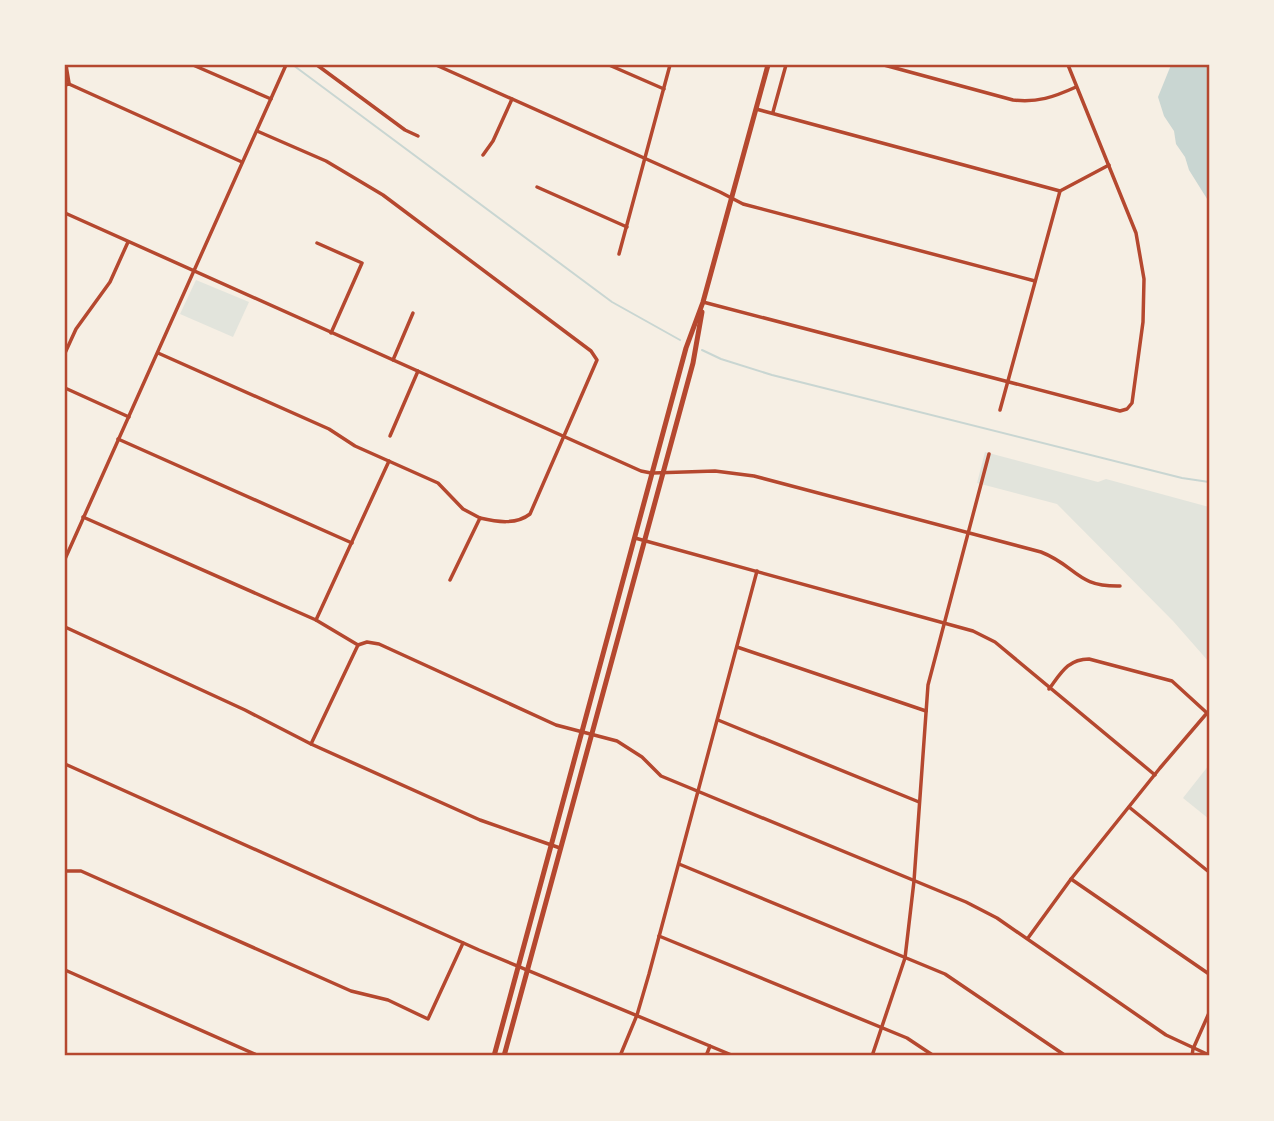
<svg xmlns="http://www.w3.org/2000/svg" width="1274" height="1121" viewBox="0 0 1274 1121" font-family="'Golos Text',sans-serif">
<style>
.green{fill:#e2e4dc}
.water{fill:#c9d6d2}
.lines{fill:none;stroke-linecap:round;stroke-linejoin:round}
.stream{stroke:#c9d6d2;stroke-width:2}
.minor{stroke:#b5482f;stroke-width:3.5}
.tertiary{stroke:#b5482f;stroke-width:3.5}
.primary{stroke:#b5482f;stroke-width:5}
.neatline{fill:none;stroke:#b5482f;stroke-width:2.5}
</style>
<rect width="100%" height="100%" fill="#f6efe4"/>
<!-- green -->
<g class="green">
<path d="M196,280L249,302L233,337L180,314Z"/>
<path d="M985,452L1098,482L1106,479L1209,507V662L1173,621L1057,504L977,483Z"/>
<path d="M1209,765V819L1183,798Z"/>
</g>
<!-- water -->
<path class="water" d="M1171,65H1209V202L1189,170L1185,157L1176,144L1174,131L1164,116L1158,97Z"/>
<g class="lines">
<!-- stream -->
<g class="stream">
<path d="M293,65L612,302L680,340"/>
<path d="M702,350L721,359L772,375L1182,478L1209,482"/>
</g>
<!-- minor -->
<g class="minor">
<path d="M66,65L69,83"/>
<path d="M193,65L271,99"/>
<path d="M317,65L405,130L418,136"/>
<path d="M436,65L720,192L743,204L1035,281"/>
<path d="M609,65L664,89"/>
<path d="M884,65L1013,100C1037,103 1054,97 1076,87"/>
<path d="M65,85L69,84L242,162"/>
<path d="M756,109L1060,191L1109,165"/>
<path d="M773,112L786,65"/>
<path d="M257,131L326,161L383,195L591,351L597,360L530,514C516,525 497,522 480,518L450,580"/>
<path d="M483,155L493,141L512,99"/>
<path d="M537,187L627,227"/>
<path d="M317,243L362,263L331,333"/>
<path d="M619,254L670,65"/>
<path d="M703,302L1120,411L1127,409L1132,403L1143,322L1144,279L1136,233L1068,65"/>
<path d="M65,353L76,329L110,282L128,242"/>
<path d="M158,353L329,429L355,446L438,483L463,509L480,518"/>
<path d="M393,360L413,313"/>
<path d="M65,388L129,417"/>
<path d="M1000,410L1060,191"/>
<path d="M390,436L418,371"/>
<path d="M118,439L352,543"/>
<path d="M653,473L715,471L754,476L1041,552C1077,566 1076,587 1120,586"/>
<path d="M83,517L316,620L358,645L367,642L379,644L556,725L617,741L642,757L661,776L966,902L997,918L1166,1035L1209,1055"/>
<path d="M635,538L973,631L995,642L1155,775"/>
<path d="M316,620L389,461"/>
<path d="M65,627L245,710L311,744L480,820L560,848"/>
<path d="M737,647L926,711"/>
<path d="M718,720L919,802"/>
<path d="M311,744L358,645"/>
<path d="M1129,807L1209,872"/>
<path d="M679,864L945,974L1066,1056"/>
<path d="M65,871H81L351,991L388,1000L428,1019L463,943"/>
<path d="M1071,879L1209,974"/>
<path d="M659,936L907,1038L934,1056"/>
<path d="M1028,938L1071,879L1160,768L1207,713L1172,681L1089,659C1068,659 1061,673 1049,689"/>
<path d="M65,970L259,1056"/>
<path d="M620,1056L637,1015L649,974L757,571"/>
<path d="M706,1056L710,1046"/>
<path d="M872,1056L905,958L914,881L928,685L989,454"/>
<path d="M1192,1056L1193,1049L1209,1013"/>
</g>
<!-- tertiary -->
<g class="tertiary">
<path d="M65,213L641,471L651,473"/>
<path d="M65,559L286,65"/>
<path d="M65,764L479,950L734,1056"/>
</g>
<!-- primary -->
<g class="primary">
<path d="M494,1056L686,348L703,302L768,65"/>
<path d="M504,1056L693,363L702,312"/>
</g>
</g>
<!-- border -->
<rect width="1274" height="1121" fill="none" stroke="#f6efe4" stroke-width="133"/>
<rect x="66" y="66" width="1142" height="988" class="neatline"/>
</svg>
